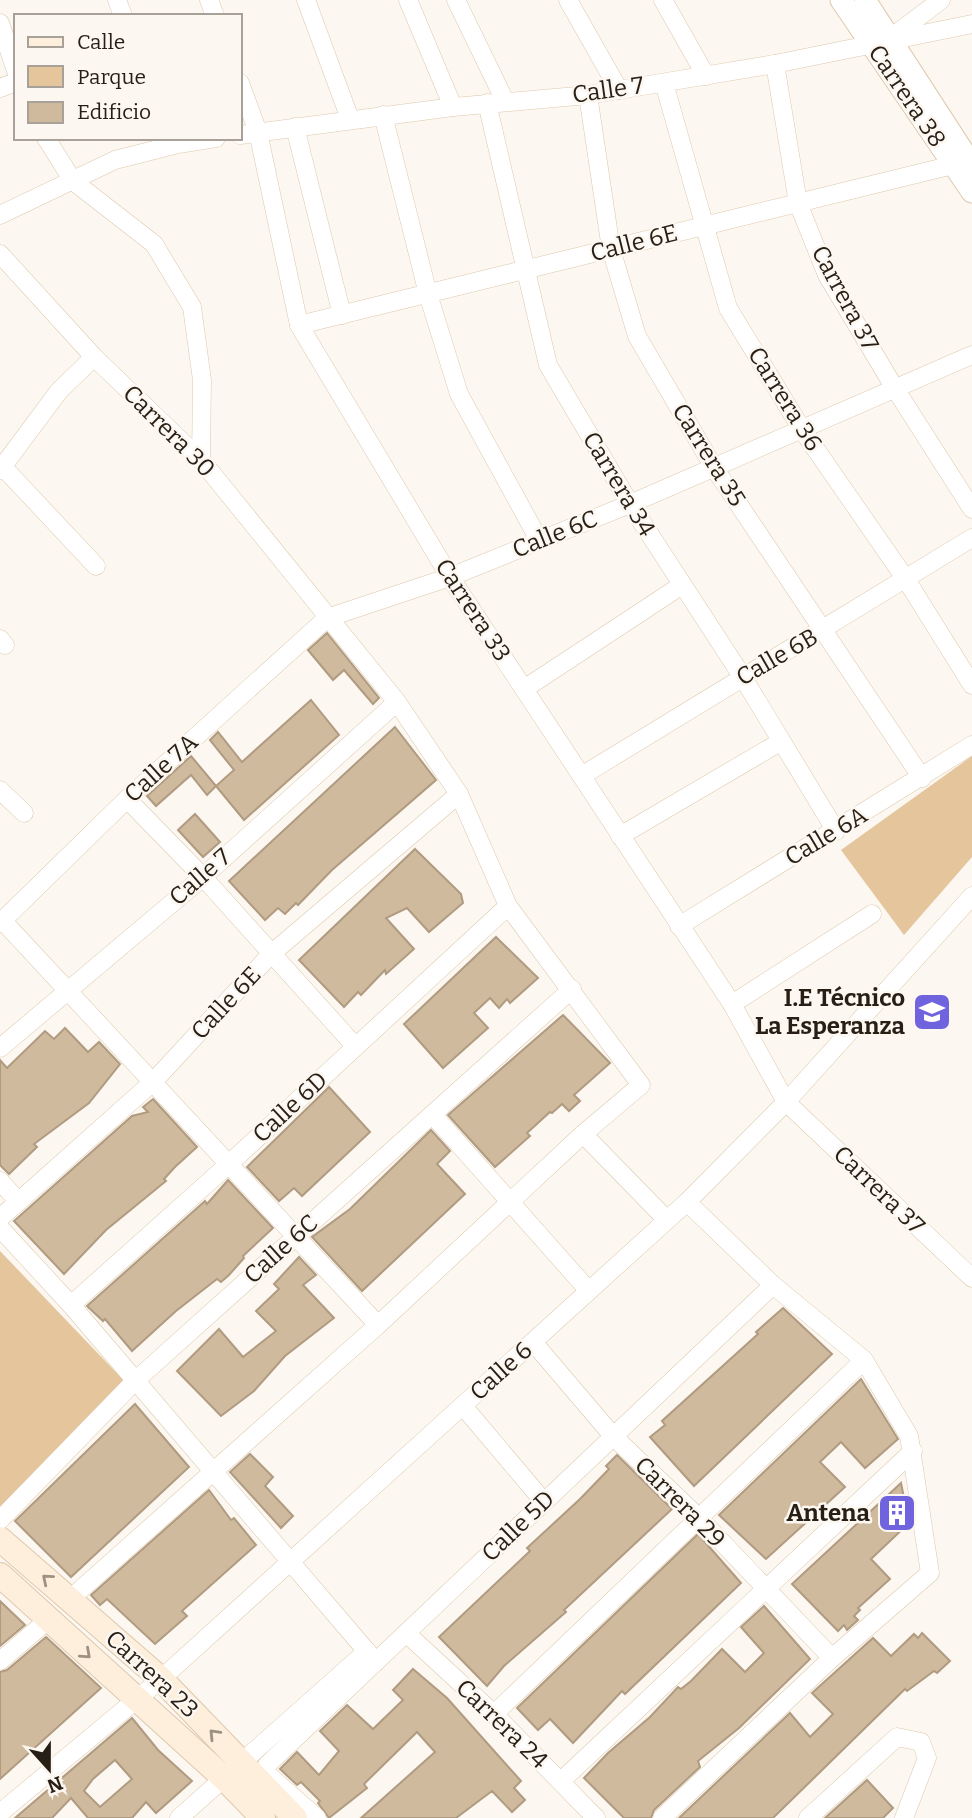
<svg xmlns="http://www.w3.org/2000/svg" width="972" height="1818" viewBox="0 0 972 1818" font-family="Bitter,serif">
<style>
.green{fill:#e5c59c}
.building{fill:#d0ba9e;stroke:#b09b80;stroke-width:2;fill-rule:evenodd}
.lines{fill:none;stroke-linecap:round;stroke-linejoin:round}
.minor-casing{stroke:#dec8ab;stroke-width:19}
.tertiary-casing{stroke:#dec8ab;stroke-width:23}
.secondary-casing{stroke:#dec8ab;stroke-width:26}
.minor{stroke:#fff;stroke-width:18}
.tertiary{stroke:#fff;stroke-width:21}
.secondary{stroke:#fdefdc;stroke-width:24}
.oneway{stroke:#9d9182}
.labels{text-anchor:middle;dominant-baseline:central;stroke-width:5;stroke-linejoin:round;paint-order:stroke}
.street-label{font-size:24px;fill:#271f15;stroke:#fcf7f1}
.poi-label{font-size:24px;font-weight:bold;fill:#271f15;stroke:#fcf7f1;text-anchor:end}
</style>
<rect width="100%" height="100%" fill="#fcf7f1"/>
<!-- green -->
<g class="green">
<path d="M972,756V857L904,935L841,850Z"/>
<path d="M0,1251L132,1389L0,1516Z"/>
</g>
<!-- building -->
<g class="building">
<path d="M327,633L379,698L373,704L344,670L333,680L308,650Z"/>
<path d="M311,700L339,735L244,820L216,786L234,770L210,740L218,732L242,762Z"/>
<path d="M395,727L436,780L332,870L298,905L296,903L285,914L278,908L265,920L229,881Z"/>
<path d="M191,756L216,786L207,795L191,775L156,806L147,796Z"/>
<path d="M195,814L220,842L203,857L178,830Z"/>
<path d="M415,849L461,894L463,903L429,932L407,908L386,918L414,949L386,974L385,970L361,995L358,992L344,1007L299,960Z"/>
<path d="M496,937L538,978L510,1003L507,999L499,1008L490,998L474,1013L488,1028L443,1068L404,1024Z"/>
<path d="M563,1015L610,1063L574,1095L580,1101L569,1111L562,1104L552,1113L550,1112L527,1133L530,1136L495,1167L448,1115Z"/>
<path d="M65,1028L88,1052L99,1042L120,1064L89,1103L34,1144L37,1147L9,1174L0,1165V1060L7,1068L45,1031L54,1039Z"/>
<path d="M329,1087L370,1132L302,1196L294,1188L279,1201L247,1167Z"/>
<path d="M153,1099L197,1147L175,1167L164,1179L166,1181L106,1230L64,1274L14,1221L132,1116L148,1112L143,1107Z"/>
<path d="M431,1130L450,1151L437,1164L465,1194L362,1291L312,1237L350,1209Z"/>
<path d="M228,1180L273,1228L243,1256L244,1258L229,1275L221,1282L217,1279L176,1311L132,1351L105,1319L103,1321L87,1306L205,1201L207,1204Z"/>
<path d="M299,1257L316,1275L303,1285L334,1318L285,1356L254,1391L221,1416L177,1371L219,1329L243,1357L276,1331L256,1311L279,1289L274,1284Z"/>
<path d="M783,1308L832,1354L694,1486L650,1437L665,1425L662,1421L758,1334L756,1332Z"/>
<path d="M861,1379L898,1439L865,1468L841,1442L820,1462L845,1487L766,1559L719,1515Z"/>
<path d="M135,1404L189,1467L71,1577L15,1521Z"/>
<path d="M250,1454L273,1477L265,1486L293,1516L281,1528L230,1472Z"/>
<path d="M617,1455L672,1509L564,1610L566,1612L504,1666L487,1686L439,1637L530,1551L527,1548L580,1499L609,1469L606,1466Z"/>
<path d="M901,1483L909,1523L871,1559L890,1579L858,1608L860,1610L854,1616L858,1620L847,1630L844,1625L838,1631L792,1584Z"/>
<path d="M209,1490L231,1520L234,1518L256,1545L182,1611L187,1616L155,1644L107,1599L100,1605L91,1595Z"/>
<path d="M698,1534L741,1583L625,1694L622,1691L573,1743L550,1719L538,1730L517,1708Z"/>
<path d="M0,1601L25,1625L0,1646Z"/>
<path d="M764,1606L810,1659L739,1728L698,1761L700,1767L654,1810L651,1818H624L584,1778L608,1753L650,1717L678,1687L681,1689L691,1681L722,1649L745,1672L764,1653L741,1627Z"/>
<path d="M922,1633L950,1661L937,1673L934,1671L907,1691L905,1689L773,1818H679L790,1713L810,1737L833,1714L812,1693L873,1638L891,1656L914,1634L918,1638Z"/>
<path d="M46,1637L101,1688L0,1779V1672L7,1670Z"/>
<path d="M413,1669L447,1698L521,1781L514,1788L525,1800L512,1812L492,1791L456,1818H361L435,1752L417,1732L364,1784L367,1788L329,1818L318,1803L320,1801L301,1782L297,1785L280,1769L297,1752L319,1775L339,1751L320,1731L347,1705L373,1729L403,1700L393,1690Z"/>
<path d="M132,1718L158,1750L192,1781L156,1813L146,1802L132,1818H88L71,1798L52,1818H15ZM115,1760L132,1779L100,1807L84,1791L93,1779Z"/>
<path d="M867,1780L893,1808L883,1818H825Z"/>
</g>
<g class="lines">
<defs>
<g id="minor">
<path d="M117,0L123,16"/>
<path d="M209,0L215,16"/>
<path d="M306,0L350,119"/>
<path d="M408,0L453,107"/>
<path d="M456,0L505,101"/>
<path d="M568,0L619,90"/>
<path d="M663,0L706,76"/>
<path d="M0,23L16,71"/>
<path d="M892,37L941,0"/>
<path d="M775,64L798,203L827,275L894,387L972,509"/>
<path d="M240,83L258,132L299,325L450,577L732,1004L786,1102L972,1278"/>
<path d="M664,83L728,308L801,428L907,581L972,685"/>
<path d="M0,88L16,82"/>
<path d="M588,95L611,249L637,336L713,466L922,778"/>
<path d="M487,103L548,365L630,504L742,676L836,831"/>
<path d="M383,115L428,294L459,394L539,540"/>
<path d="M295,127L342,315"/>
<path d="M240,135L453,107L588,95L775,64L972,24"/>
<path d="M46,138L73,181L154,244L192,307L202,380L201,460"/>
<path d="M0,215L115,160L178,144L216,138"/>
<path d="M0,254L94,357L201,460L397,702L459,794L508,906L641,1085L583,1134L378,1325L70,1599"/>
<path d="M299,325L953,165L961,158"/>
<path d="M3,467L96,566"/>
<path d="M0,470L59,391L94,357"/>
<path d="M0,639L5,645"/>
<path d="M524,689L682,585"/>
<path d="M583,775L972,538"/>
<path d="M0,790L24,813"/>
<path d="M127,799L203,877L355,1046"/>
<path d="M620,836L780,742"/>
<path d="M3,921L378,1325"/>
<path d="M0,923L127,799L327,618L450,577L630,504L972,355"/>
<path d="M679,926L972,745"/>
<path d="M732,1004L872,914"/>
<path d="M0,1048L203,877L397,702"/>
<path d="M433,1115L589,1291"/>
<path d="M583,1134L667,1220"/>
<path d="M0,1181L18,1201"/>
<path d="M0,1218L154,1081L271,954L459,794"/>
<path d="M0,1228L71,1305L376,1662"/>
<path d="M71,1305L230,1163L508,906"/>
<path d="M533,1342L613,1436L699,1518L832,1658"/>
<path d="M463,1406L544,1502"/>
<path d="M0,1520L135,1381L572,989"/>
<path d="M406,1633L494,1714L596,1818"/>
<path d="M0,1661L48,1620"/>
<path d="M494,1714L864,1360"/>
<path d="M561,1781L913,1451"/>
<path d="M0,1813L161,1679L687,1202L786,1102L972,896"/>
<path d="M179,1818L367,1651"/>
<path d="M317,1818L266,1773L267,1765L773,1285"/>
<path d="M662,1818L832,1658L930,1573L909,1436L864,1360L773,1285L687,1202"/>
<path d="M808,1818L897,1737L921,1742L927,1758L904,1818"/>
</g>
<g id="tertiary">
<path d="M841,0L972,192"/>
<path d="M865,0L972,165"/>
</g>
<g id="secondary">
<path d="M0,1539L161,1679L295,1818"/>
<path d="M0,1575L225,1779L263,1818"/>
</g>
</defs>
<!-- minor casing -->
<use href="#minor" class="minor-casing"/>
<!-- tertiary casing -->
<use href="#tertiary" class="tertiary-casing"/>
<!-- secondary casing -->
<use href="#secondary" class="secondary-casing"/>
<!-- minor -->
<use href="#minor" class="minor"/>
<!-- tertiary -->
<use href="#tertiary" class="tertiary"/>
<!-- secondary -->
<use href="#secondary" class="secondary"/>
</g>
<!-- one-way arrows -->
<defs><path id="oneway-chevron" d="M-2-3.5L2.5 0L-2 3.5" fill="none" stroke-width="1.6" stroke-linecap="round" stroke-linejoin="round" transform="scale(1.75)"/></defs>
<g class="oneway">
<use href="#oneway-chevron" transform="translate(47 1579) rotate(-140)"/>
<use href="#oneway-chevron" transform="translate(86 1654) rotate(42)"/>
<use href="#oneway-chevron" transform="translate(214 1734) rotate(-134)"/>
</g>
<!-- icons -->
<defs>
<symbol id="school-square" viewBox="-11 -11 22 22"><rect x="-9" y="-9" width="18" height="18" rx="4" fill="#7064de" stroke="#fcf7f1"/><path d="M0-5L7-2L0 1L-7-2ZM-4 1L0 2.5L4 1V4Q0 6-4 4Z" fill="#fff"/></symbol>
<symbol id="building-square" viewBox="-11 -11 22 22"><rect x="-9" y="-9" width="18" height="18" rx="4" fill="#7064de" stroke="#fcf7f1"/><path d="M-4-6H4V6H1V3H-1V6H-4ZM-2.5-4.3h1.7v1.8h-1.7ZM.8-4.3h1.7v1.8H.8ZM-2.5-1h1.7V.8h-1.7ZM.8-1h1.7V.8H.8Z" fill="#fff"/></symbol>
</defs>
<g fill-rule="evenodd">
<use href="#school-square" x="910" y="990" width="44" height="44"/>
<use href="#building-square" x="875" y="1491" width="44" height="44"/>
</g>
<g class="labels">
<!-- street labels -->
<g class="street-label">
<text transform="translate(608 90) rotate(-8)">Calle 7</text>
<text transform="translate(907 96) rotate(56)">Carrera 38</text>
<text transform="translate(634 243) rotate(-14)">Calle 6E</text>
<text transform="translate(845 298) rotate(62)">Carrera 37</text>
<text transform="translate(785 399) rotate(58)">Carrera 36</text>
<text transform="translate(169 431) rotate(45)">Carrera 30</text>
<text transform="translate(709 455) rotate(58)">Carrera 35</text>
<text transform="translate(619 484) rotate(59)">Carrera 34</text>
<text transform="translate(555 534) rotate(-22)">Calle 6C</text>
<text transform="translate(473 610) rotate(57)">Carrera 33</text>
<text transform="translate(777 657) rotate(-30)">Calle 6B</text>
<text transform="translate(161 768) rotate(-42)">Calle 7A</text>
<text transform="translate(826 836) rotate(-31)">Calle 6A</text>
<text transform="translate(200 877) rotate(-41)">Calle 7</text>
<text transform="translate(226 1003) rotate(-47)">Calle 6E</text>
<text transform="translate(290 1107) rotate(-43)">Calle 6D</text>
<text transform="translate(879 1190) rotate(44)">Carrera 37</text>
<text transform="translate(281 1249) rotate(-42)">Calle 6C</text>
<text transform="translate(501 1371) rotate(-42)">Calle 6</text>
<text transform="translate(680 1502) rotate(45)">Carrera 29</text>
<text transform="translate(518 1526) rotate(-44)">Calle 5D</text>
<text transform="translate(152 1674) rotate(43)">Carrera 23</text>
<text transform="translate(502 1724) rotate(44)">Carrera 24</text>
</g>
<!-- poi labels -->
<g class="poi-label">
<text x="905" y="998">I.E Técnico<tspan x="905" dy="28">La Esperanza</tspan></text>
<text x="870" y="1513">Antena</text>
</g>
</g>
<!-- legend -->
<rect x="14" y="14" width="228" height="126" fill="#fcf7f1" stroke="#a7a199" stroke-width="2"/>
<rect x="28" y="37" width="35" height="10" fill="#fdefdc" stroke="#a7a199" stroke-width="2"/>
<text x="77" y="49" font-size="21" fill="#271f15">Calle</text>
<rect x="28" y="66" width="35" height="21" fill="#e5c59c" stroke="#a7a199" stroke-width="2"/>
<text x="77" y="84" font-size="21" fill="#271f15">Parque</text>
<rect x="28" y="102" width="35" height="21" fill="#d0ba9e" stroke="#a7a199" stroke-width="2"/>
<text x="77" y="119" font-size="21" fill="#271f15">Edificio</text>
<!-- north arrow -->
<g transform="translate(49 1769) rotate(159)" stroke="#fcf7f1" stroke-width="5" paint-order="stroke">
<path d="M0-5L12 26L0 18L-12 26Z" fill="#271f15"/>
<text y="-10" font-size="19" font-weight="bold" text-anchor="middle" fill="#271f15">N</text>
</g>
</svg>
